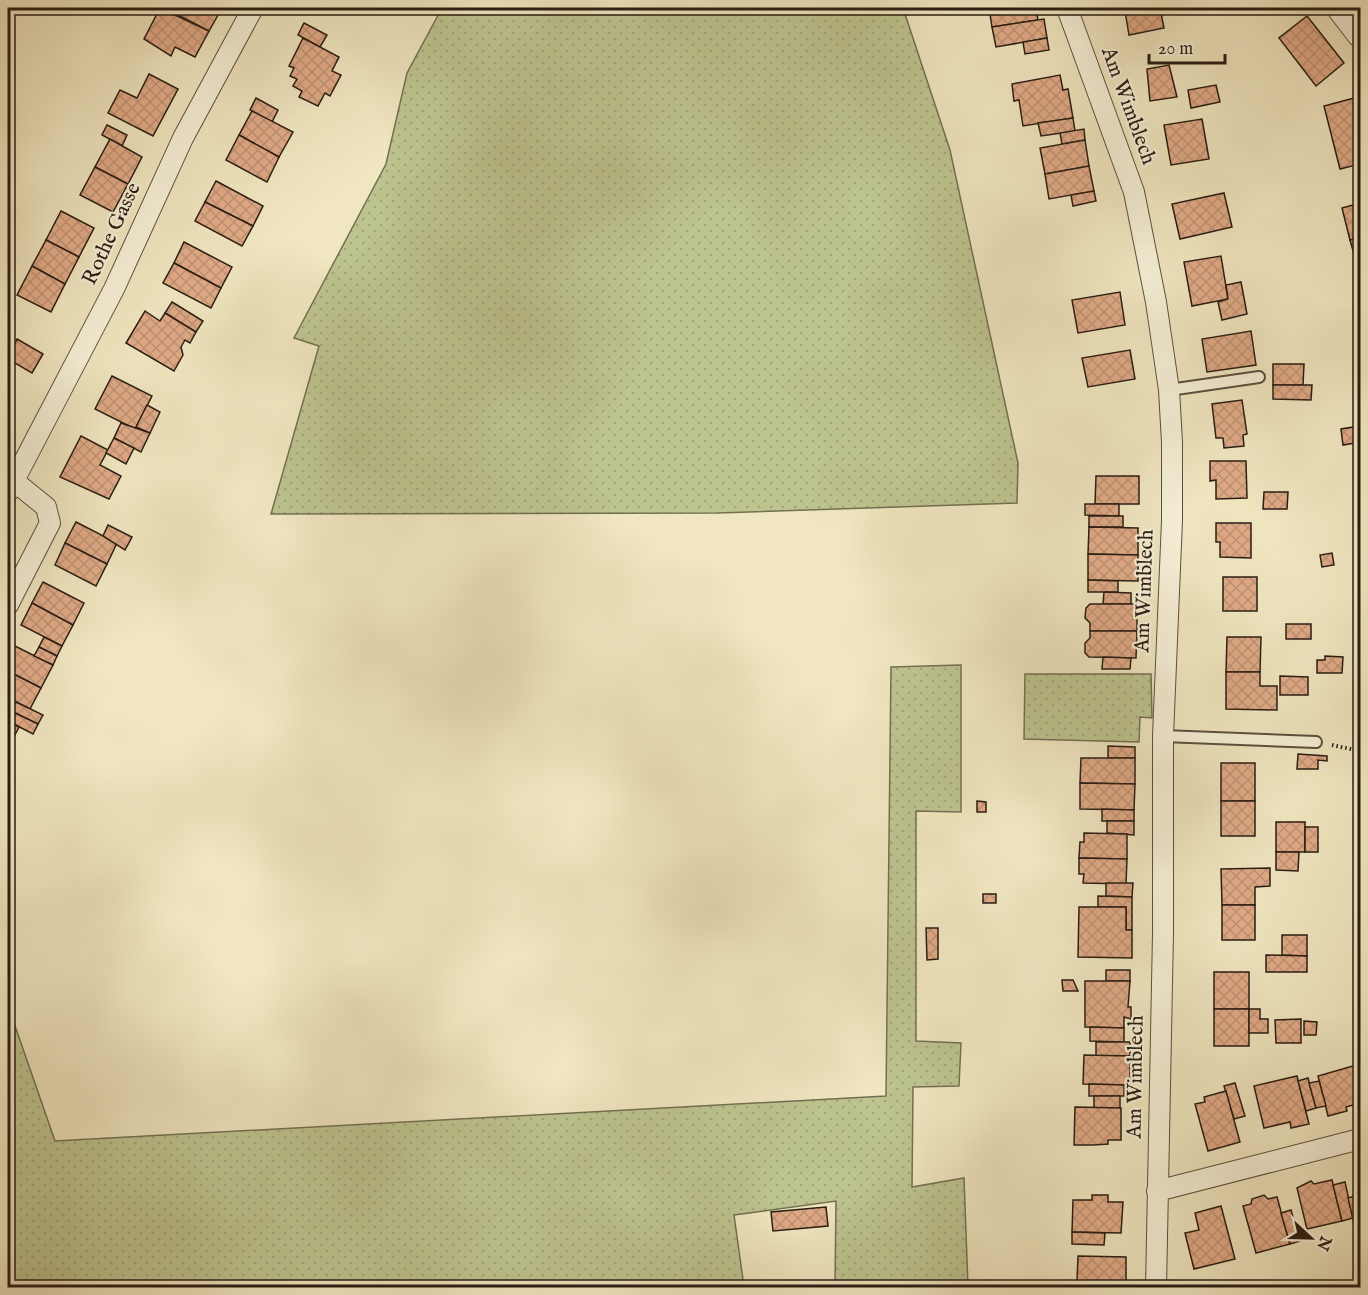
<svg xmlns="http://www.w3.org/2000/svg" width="1368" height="1295" viewBox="0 0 1368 1295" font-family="'IM FELL English',serif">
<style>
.green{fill:url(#green-dots);stroke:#737052;stroke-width:1.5}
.building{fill:url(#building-cross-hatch);stroke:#291d13;stroke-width:1.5}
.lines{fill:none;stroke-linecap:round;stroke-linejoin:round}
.service-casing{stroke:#5b4f3e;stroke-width:14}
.minor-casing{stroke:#5b4f3e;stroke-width:22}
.tertiary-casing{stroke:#5b4f3e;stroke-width:28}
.path{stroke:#291d13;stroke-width:4;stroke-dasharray:1.5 3;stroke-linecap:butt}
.service{stroke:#f5efd6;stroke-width:10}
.minor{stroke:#f5efd6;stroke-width:20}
.tertiary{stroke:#f5efd6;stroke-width:26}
.labels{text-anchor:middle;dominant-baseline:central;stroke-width:4.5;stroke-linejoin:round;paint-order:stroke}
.street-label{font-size:21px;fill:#291d13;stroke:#f5efd6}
</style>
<defs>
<pattern id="green-dots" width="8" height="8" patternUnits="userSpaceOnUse" patternTransform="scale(1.5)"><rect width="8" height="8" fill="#bdc490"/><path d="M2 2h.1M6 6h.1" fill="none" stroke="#a2a87b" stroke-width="1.8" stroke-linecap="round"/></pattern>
<pattern id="building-cross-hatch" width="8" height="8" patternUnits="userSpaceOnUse" patternTransform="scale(1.5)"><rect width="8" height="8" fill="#e0aa87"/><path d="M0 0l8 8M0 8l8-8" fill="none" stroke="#c09274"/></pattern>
</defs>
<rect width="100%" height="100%" fill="#f0e6c0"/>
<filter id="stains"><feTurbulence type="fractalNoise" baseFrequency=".00333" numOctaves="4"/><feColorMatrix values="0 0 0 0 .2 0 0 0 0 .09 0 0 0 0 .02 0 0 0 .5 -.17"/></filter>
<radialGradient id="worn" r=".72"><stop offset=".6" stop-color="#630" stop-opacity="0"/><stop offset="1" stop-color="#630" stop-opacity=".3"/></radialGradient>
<!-- green -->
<g class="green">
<path d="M442,8H903L950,150L1018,463L1017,503L718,513L271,514L319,346L294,338L386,164L407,73Z"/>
<path d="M961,665V812L916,811V1041L961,1043L959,1086L913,1087L912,1187L964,1178L968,1287H835L836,1201L734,1215L744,1287H8V1018L14,1023L55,1141L886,1096L891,667Z"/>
<path d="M1025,674H1151L1152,718L1140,717L1139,742L1024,739Z"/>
</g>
<!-- building -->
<g class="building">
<path d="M160,8L209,31L195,57L175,47L171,56L144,39Z"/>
<path d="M182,8H222L209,31L178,15Z"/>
<path d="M989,8H1036L1038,20L992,27Z"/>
<path d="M1119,8H1160L1164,28L1129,35L1125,11L1119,12Z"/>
<path d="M1307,16L1344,63L1316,86L1279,38Z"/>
<path d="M1044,19L1047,38L996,47L992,27Z"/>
<path d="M304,23L327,35L320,47L298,35Z"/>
<path d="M303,38L339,57L332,71L341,75L330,96L325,93L318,106L299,97L302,91L293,86L297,79L290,76L294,68L289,66Z"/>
<path d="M1047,38L1049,50L1025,54L1023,42Z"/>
<path d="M1169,65L1177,97L1150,101L1147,69Z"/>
<path d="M149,74L178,89L153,136L108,113L120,90L137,98Z"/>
<path d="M1060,75L1063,90L1068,89L1073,118L1023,126L1019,100L1014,101L1012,84Z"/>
<path d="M1216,85L1220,102L1191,108L1188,90Z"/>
<path d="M1358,97L1360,107V164L1340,169L1324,106Z"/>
<path d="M256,98L278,110L272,122L250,110Z"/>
<path d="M252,111L293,132L279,157L239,135Z"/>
<path d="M1073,118L1075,131L1041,136L1038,123Z"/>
<path d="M1202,119L1209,159L1171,165L1164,125Z"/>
<path d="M107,125L127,135L122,146L102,135Z"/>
<path d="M1084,129L1085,140L1062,144L1060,133Z"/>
<path d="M239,135L279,157L267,182L226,160Z"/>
<path d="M110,139L142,157L128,184L95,167Z"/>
<path d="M1085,140L1089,166L1045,174L1040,148Z"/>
<path d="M1089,166L1094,191L1049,199L1045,174Z"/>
<path d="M95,167L128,184L113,212L80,195Z"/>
<path d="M216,181L263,206L253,226L205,202Z"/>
<path d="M1094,191L1096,201L1073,206L1071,195Z"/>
<path d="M1224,193L1232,227L1180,239L1172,204Z"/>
<path d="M205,202L253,226L242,246L195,221Z"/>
<path d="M1360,203V238L1350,240L1342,208Z"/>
<path d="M61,211L94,228L79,257L46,240Z"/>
<path d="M1360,238V267L1358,268L1350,240Z"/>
<path d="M46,240L79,257L65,284L32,266Z"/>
<path d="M184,242L232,267L221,288L174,263Z"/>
<path d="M1221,256L1228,299L1192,306L1184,262Z"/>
<path d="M174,263L221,288L211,308L163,283Z"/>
<path d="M32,266L65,284L51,312L17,295Z"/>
<path d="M1241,282L1247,314L1222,320L1218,302L1228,299L1226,285Z"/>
<path d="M1120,292L1125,325L1078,333L1072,300Z"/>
<path d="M172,302L203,321L196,332L165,313Z"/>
<path d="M145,311L160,321L165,313L196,332L190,343L185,340L181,347L183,355L174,371L126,343Z"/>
<path d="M1251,331L1256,365L1207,372L1202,339Z"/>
<path d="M17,339L43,354L32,373L8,359Z"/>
<path d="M1130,350L1135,379L1088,387L1082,358Z"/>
<path d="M1273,364H1304L1303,385H1273Z"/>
<path d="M112,376L152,396L135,429L95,409Z"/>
<path d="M1273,385H1312L1311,400L1273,399Z"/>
<path d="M1242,400L1247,434L1243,435L1244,446L1224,448L1223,438H1216L1212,404Z"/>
<path d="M147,405L160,412L150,433L136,427Z"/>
<path d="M121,423L150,433L141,452L114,438Z"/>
<path d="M1360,426V442L1343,445L1341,429Z"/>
<path d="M81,436L108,450L100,465L121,476L109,499L60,477Z"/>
<path d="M114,438L134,448L126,464L106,453Z"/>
<path d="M1210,461H1246L1247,498L1216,499V480L1210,481Z"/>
<path d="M1096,476H1139V504H1095Z"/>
<path d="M1264,492H1288L1287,509H1263Z"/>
<path d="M1085,504H1119V516L1085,515Z"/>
<rect x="1089" y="516" width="34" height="11"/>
<path d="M76,522L117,543L107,564L65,543Z"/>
<path d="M1216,523H1251V558L1220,557V542H1216Z"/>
<path d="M108,525L132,537L125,550L103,536Z"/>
<path d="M1089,527L1138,528V555L1088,554Z"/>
<path d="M65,543L107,564L96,586L55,565Z"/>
<path d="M1332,553L1334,565L1322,567L1320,555Z"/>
<path d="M1088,554L1138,555V581L1088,580Z"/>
<rect x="1223" y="577" width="34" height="34"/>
<path d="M1088,580L1118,581V592H1088Z"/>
<path d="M43,582L84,603L73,625L32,603Z"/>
<path d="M1104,592L1131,593V604H1103Z"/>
<path d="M32,603L73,625L62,646L21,625Z"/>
<path d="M1090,604H1137V631H1090V623L1085,618L1086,608Z"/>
<rect x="1286" y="624" width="25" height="15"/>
<path d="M1090,631H1137L1136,658L1089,657L1085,653V643L1090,638Z"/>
<path d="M44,637L62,646L57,656L39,647Z"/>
<path d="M1227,637H1261L1260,672H1226Z"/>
<path d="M9,643L53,665L41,688L8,671Z"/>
<path d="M39,647L57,656L53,665L34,656Z"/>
<path d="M1325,656L1343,657L1342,673H1317V660H1325Z"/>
<path d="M1103,657L1131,658L1130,669H1102Z"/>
<path d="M8,671L41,688L30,709L8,698Z"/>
<path d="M1226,672H1260V686H1277V710L1226,709Z"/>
<path d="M1280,676L1308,677V695H1280Z"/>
<path d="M16,702L43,715L38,724L11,711Z"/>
<path d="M11,711L38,724L33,734L8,721Z"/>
<path d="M8,721L19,727L8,748Z"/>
<path d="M1108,746L1135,747V758H1108Z"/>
<path d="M1298,754L1327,756V761L1318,760V769H1297Z"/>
<path d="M1081,758H1135V784L1080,783Z"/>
<rect x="1221" y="763" width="34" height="38"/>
<path d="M1080,783L1135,784L1134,810L1080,809Z"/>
<path d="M977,801L986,802V812H977Z"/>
<rect x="1221" y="801" width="34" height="35"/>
<path d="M1102,809L1134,810V821H1102Z"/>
<path d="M1107,821H1134V835L1107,833Z"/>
<rect x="1276" y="822" width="29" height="30"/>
<rect x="1305" y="827" width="13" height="25"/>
<path d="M1084,833L1127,834V859L1079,858L1080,842H1084Z"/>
<path d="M1276,852H1299L1298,871L1276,870Z"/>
<path d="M1079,858L1127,859L1126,884L1083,883L1084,874H1079Z"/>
<path d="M1270,868V886L1255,887V905H1222L1221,869Z"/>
<path d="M1106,883H1133L1132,897L1106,896Z"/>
<rect x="983" y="894" width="13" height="9"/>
<path d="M1098,896L1132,897V930H1126V907H1098Z"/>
<rect x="1222" y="905" width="33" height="35"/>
<path d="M1079,907H1126V930H1132V958L1078,957Z"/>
<path d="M926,928H938V959L927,960Z"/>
<path d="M1282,935H1307V956L1282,955Z"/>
<path d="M1266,955L1307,956V972H1266Z"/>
<rect x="1106" y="970" width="24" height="11"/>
<rect x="1214" y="972" width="35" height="37"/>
<path d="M1062,980H1073L1078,991H1063Z"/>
<path d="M1085,981H1130L1128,1007H1131V1019L1124,1017V1028L1085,1027Z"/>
<rect x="1214" y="1009" width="35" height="37"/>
<path d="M1249,1009H1260V1019H1268V1033H1249Z"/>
<path d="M1301,1019V1043H1276L1275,1020Z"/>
<path d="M1304,1021L1317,1022L1316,1035H1304Z"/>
<path d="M1090,1027L1124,1028V1042L1090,1041Z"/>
<rect x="1096" y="1042" width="34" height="14"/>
<path d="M1084,1055L1130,1056V1085L1083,1084Z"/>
<path d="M1360,1064V1103L1346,1107L1347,1111L1328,1116L1318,1076Z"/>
<path d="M1297,1076L1309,1124L1291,1128L1290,1122L1264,1128L1254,1086Z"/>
<path d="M1308,1078L1316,1108L1306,1111L1298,1081Z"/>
<path d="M1319,1081L1326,1106L1316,1108L1309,1083Z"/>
<path d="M1235,1083L1245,1116L1234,1119L1224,1086Z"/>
<path d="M1089,1084L1124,1085V1096H1089Z"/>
<path d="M1226,1091L1240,1142L1208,1151L1195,1104L1205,1102L1204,1097Z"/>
<rect x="1094" y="1096" width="26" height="12"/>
<path d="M1075,1107L1121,1108V1140H1108V1144L1093,1145H1074Z"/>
<path d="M1360,1176V1205L1354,1178Z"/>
<path d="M1332,1180L1342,1221L1307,1229L1297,1188L1311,1181L1314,1184Z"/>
<path d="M1345,1182L1353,1218L1342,1221L1333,1185Z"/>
<path d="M1092,1195H1108V1202H1123L1121,1233L1072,1232L1073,1200H1092Z"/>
<path d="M1264,1195L1268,1199L1277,1197L1290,1244L1256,1253L1243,1206L1251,1204L1252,1199Z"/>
<path d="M1358,1195L1360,1226L1355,1228L1348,1198Z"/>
<path d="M1221,1206L1235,1259L1194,1269L1185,1233L1199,1230L1195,1213Z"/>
<path d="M826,1207L828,1226L773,1231L771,1212Z"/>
<path d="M1291,1210L1300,1241L1290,1244L1281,1213Z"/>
<path d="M1072,1232L1105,1233L1104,1245L1072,1244Z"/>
<path d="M1078,1256L1126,1257V1282L1077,1281Z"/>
<path d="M1084,1281L1119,1282V1288H1084Z"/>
</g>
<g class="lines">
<defs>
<g id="service">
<path d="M1169,390L1259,377"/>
<path d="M1163,736L1316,742"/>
</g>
<g id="minor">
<path d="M1067,8L1134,192L1156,302L1169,390L1172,442V520L1163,736V933L1156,1288"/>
<path d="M8,492L114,289L183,138L253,8"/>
<path d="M8,605L50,523L46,507L14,481"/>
<path d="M1157,1191L1360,1139"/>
</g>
<path id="tertiary" d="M1340,8L1360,34"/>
</defs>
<!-- service casing -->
<use href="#service" class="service-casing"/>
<!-- minor casing -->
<use href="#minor" class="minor-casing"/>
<!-- tertiary casing -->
<use href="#tertiary" class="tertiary-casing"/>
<!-- path -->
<path class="path" d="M1332,745L1360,751"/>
<!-- service -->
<use href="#service" class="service"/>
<!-- minor -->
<use href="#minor" class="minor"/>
<!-- tertiary -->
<use href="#tertiary" class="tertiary"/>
</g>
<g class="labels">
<!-- street labels -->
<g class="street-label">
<text transform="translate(1128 106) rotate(70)">Am Wimblech</text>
<text transform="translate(112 234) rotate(-65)">Rothe Gasse</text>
<text transform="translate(1145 591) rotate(-88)">Am Wimblech</text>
<text transform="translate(1136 1077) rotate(-89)">Am Wimblech</text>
</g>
</g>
<!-- margin -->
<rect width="1368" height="1295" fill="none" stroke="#f0e6c0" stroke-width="30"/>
<rect x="9" y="9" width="1350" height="1277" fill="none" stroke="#291d13" stroke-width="3"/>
<rect x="15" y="15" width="1338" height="1265" fill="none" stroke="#291d13" stroke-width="1.5"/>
<!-- north arrow -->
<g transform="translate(1311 1238) rotate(112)" stroke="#f5efd6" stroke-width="4.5" paint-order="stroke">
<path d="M0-4.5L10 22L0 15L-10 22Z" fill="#291d13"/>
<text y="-9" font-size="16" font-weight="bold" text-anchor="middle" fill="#291d13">N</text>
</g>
<!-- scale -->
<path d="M1149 54v9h76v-9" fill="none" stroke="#291d13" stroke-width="3"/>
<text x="1158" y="54" font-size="18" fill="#291d13" stroke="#f5efd6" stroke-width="4.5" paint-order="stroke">20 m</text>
<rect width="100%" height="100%" filter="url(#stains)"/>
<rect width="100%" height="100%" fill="url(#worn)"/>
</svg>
